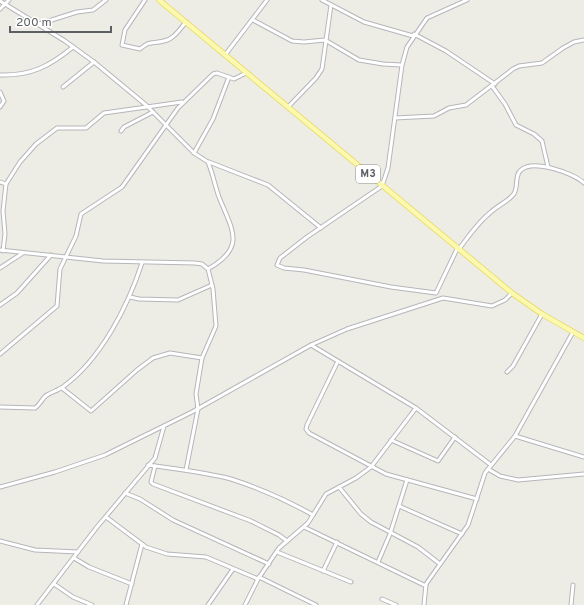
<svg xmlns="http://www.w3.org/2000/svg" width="584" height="605" viewBox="0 0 584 605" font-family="Overpass,sans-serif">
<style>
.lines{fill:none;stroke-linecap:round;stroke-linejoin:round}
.street-casing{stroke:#b5b6bb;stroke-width:5}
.primary-casing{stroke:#e9d763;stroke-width:6}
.street{stroke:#fff;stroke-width:3}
.primary{stroke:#faf9ae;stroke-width:4.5}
.labels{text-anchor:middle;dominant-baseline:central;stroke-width:3;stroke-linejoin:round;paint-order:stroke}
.shield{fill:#fff;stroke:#8d8f92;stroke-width:1}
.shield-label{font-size:11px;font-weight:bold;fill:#5c5f64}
</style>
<rect width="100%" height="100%" fill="#eeede5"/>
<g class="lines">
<defs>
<g id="street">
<path d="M145,0L125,30L122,45L140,49C150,40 152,44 164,41C174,39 180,29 186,22"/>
<path d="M322,0L364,22L413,36"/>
<path d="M0,1L65,41L94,62L146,105L194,153L208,162C213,174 215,186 219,197C232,230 247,247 208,269"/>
<path d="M0,9L9,0"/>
<path d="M253,20L292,41L304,42L325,40L359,60L383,64L402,65"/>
<path d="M39,24L77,12L93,10L106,0"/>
<path d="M414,34L446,51L495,84"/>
<path d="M225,55L267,0"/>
<path d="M0,75C31,76 50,66 73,47"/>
<path d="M492,86L505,104L516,125L534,134L542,141L548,167"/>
<path d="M63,87L94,62"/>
<path d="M0,92L4,101L0,107"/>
<path d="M288,107L316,78L322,69L331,5"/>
<path d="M395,118L434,116L449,108L466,105L513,69L519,66L542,63L563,48L574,42L584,40"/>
<path d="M121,131L124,127L153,112"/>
<path d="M194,153L213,119L229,77"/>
<path d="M209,162L268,185L321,228"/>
<path d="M0,182L6,184"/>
<path d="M457,249L436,293L391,287L304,270L284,268L277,265L280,258L307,237L382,186L388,168L402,65L407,47L427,18L467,0"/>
<path d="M459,249C469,236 478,222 491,212C497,206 507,202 513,195C519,189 514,175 521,170C533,159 574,173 584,183"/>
<path d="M0,250L103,261L195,263L202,264L208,269L213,289L216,326L202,358L196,394L198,409L186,470"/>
<path d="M3,251L5,234L3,211L6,184L20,162L36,144L57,128H86L104,113L182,102"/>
<path d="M0,268L23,253"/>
<path d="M130,297L139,299L178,300L212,285"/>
<path d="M0,305L17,293L51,255"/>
<path d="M311,345L416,408L491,465"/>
<path d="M0,354L57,306L60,269L76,236L81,214L122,187L178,108L213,74L217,73L234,79L246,73"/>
<path d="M338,361L307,425L306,429L309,433L386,474L477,499"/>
<path d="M507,372L513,366L542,314"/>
<path d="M62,388L91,411L137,370L153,358L170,353L202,358"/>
<path d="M0,407L35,408C40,405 42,398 47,395C52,392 59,390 64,386C101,359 128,306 142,263"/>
<path d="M515,436L584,457"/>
<path d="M391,440L438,461L455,437"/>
<path d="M148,465C176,469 204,472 231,479C259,488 288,501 313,515"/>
<path d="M155,466L151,482L153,484L251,521L279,535L287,541"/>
<path d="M488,469L500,476L518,480L584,474"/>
<path d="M0,487L55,472L105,455L192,412L311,345L347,329L443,298L492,306L505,300L512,293"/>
<path d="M339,487L361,514L371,522L418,547L440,564"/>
<path d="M125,493L140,499L173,520L269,564"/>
<path d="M399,506L462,534"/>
<path d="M106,517L146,547L167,554L206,557L258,579"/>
<path d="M304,527L426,586"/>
<path d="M0,541L35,550L78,552"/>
<path d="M277,552L351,582"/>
<path d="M74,558L89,567L132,584"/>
<path d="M378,562L390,534L407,480"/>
<path d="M323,571L337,542"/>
<path d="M259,577L316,605"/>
<path d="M54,584L73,597L92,605"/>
<path d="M382,599L396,605"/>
<path d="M37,605L97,527L155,458L164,426"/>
<path d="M126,605L142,544"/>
<path d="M208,605L233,569"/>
<path d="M245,605L258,579L279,548L308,523L326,494L356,478L371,467L416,408"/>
<path d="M424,605L426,584L468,525L485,473L515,436L573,332"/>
<path d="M571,605L573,585"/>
</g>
<path id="primary" d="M159,0L512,293L542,314L584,338"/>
</defs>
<!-- street casing -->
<use href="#street" class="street-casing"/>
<!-- primary casing -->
<use href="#primary" class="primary-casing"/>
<!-- street -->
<use href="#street" class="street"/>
<!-- primary -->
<use href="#primary" class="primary"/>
</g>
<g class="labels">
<!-- shield labels -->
<rect class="shield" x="356" y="165" width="24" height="18" rx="3"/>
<g class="shield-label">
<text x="368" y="174">M3</text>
</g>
</g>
<!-- scale -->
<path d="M10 26v6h101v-6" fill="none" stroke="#5c5f64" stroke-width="2"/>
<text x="16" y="26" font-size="12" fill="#5c5f64" stroke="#ffffff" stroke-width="3" paint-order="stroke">200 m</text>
</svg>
